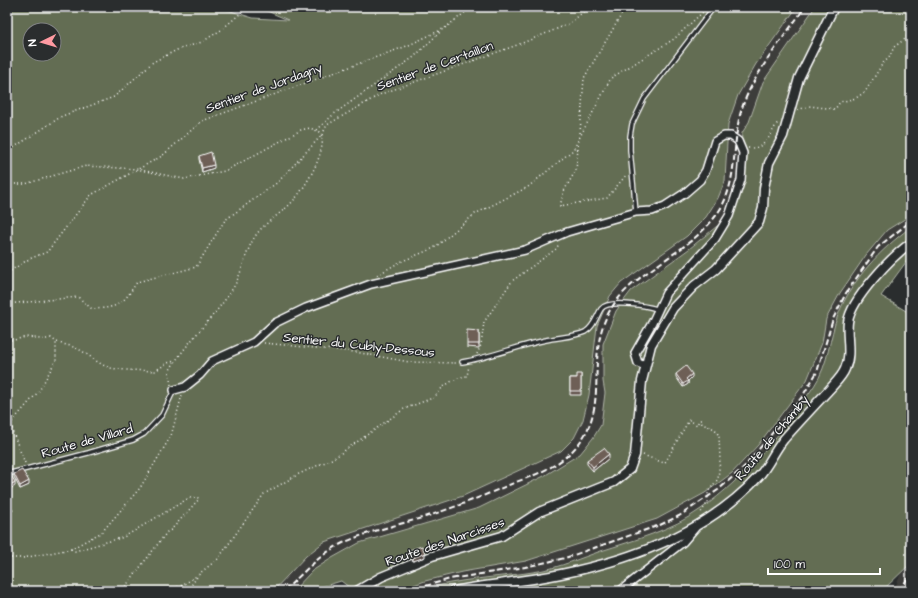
<svg xmlns="http://www.w3.org/2000/svg" width="918" height="598" viewBox="0 0 918 598" font-family="'Architects Daughter',sans-serif">
<style>
.built{fill:#3e3c3a}
.green{fill:#636d53;stroke:#b1b6a9;fill-rule:evenodd}
.lines{fill:none;stroke-linecap:round;stroke-linejoin:round}
.service-casing{stroke:#fff;stroke-width:6}
.minor-casing{stroke:#fff;stroke-width:10}
.tertiary-casing{stroke:#fff;stroke-width:11}
.path{stroke:#fff;stroke-width:1.5;stroke-dasharray:1 3;stroke-linecap:butt}
.service{stroke:#2a2d2e;stroke-width:3.5}
.minor{stroke:#2a2d2e;stroke-width:7}
.tertiary{stroke:#2a2d2e;stroke-width:8}
.rail{stroke:#fff;stroke-width:2;stroke-dasharray:6 3;stroke-linecap:butt}
.wall{fill:#5f514a;stroke:#fff}
.shaded-wall{fill:#4d423c;stroke:#fff}
.building{fill:#6e5e56;stroke:#fff}
.labels{text-anchor:middle;dominant-baseline:central;stroke-width:3;stroke-linejoin:round;paint-order:stroke}
.street-label{font-size:13px;fill:#fff;stroke:#2a2d2e}
</style>
<rect width="100%" height="100%" fill="#2a2d2e"/>
<filter id="ink" filterUnits="userSpaceOnUse"><feTurbulence type="fractalNoise" baseFrequency=".025" numOctaves="2"/><feDisplacementMap in="SourceGraphic" scale="8" xChannelSelector="R" yChannelSelector="G"/><feConvolveMatrix kernelMatrix="1 2 1 2 8 2 1 2 1" color-interpolation-filters="sRGB"/></filter>
<g filter="url(#ink)">
<!-- built -->
<g class="built">
<path d="M797,7H815L763,82L749,122L742,133L739,178L730,209L722,222L689,249L631,291L616,311L603,381L605,393L601,425L593,438L580,454L544,476L479,508L359,543L332,558L312,571L293,591H273L306,556L324,542L463,496L561,451L574,438L584,420L589,395L597,326L610,296L621,283L687,236L706,217L725,181L728,124L738,95L756,64Z"/>
<path d="M911,215V227L895,239L869,264L842,308L832,333L822,372L801,405L747,470L701,510L656,533L540,571L436,585L419,591H397L425,581L462,572L526,561L657,519L705,493L732,473L758,445L807,380L822,343L826,319L840,293L866,255L887,230Z"/>
<path d="M911,563V578L905,591H894L901,573Z"/>
</g>
<!-- green -->
<g class="green">
<path d="M7,7H218L253,18L288,20L258,7H797L756,64L738,95L728,124L725,181L718,198L706,217L687,236L621,283L610,296L597,326L589,395L583,420L574,438L561,451L463,496L324,542L306,556L273,591H7ZM30,30H54V54H30Z"/>
<path d="M815,7H911V215L887,230L866,255L840,293L826,319L822,343L807,380L758,445L732,473L705,493L657,519L526,561L462,572L425,581L397,591H354L341,581L308,591H293L312,571L332,558L359,543L479,508L544,476L580,454L593,438L601,425L605,393L603,381V344L616,311L631,291L689,249L722,222L730,209L739,178L742,133L749,122L763,82Z"/>
<path d="M911,227L909,258L881,296L911,314V563L882,591H419C457,578 499,578 539,571C560,567 581,558 601,551C635,540 672,530 701,509C745,478 784,430 814,386C829,364 829,338 838,315C852,279 880,250 911,227Z"/>
</g>
<g class="lines">
<defs>
<g id="service">
<path d="M636,212L630,150V136L632,124L644,99L714,7"/>
<path d="M462,362C491,357 518,346 546,340C558,337 574,337 585,332C594,327 596,317 601,309C608,299 647,306 657,309"/>
<path d="M7,474L88,453L133,440L144,434L162,415L174,390"/>
</g>
<g id="minor">
<path d="M174,390L185,387L200,375L212,361L254,342L275,323L306,308L371,284L525,250L567,232L636,212L652,211L665,206L685,193L700,180L706,170L715,141L724,136H731L738,141L743,153L741,180L729,216L715,239L666,293L652,323L635,353L638,363L645,366"/>
<path d="M620,591L683,542L695,528"/>
</g>
<g id="tertiary">
<path d="M357,591L381,577L432,556L502,536L539,512L614,482L630,469L635,455L642,381L651,345L673,308L694,286L716,269L759,222L763,208L764,188L769,163L783,136L799,78L834,7"/>
<path d="M453,591C480,586 507,583 533,579C615,566 702,539 759,476C769,465 774,451 784,439C798,423 813,407 828,391C834,384 842,377 845,369C852,354 846,337 848,322C851,299 892,256 911,243"/>
</g>
</defs>
<!-- service casing -->
<use href="#service" class="service-casing"/>
<!-- minor casing -->
<use href="#minor" class="minor-casing"/>
<!-- tertiary casing -->
<use href="#tertiary" class="tertiary-casing"/>
<!-- path -->
<g class="path">
<path d="M798,110L809,106L835,109L840,102L856,98L865,92L883,63L889,58L894,47L905,39L911,30"/>
<path d="M317,130L334,114L414,57L442,30"/>
<path d="M580,133L584,78L626,7"/>
<path d="M579,137L576,170L564,191L560,206L607,198L627,174"/>
<path d="M748,148C768,149 769,134 779,121"/>
<path d="M7,152L62,116L114,97L153,62L177,50L202,42L221,30L247,8L240,7"/>
<path d="M7,184H25L86,166L136,169L184,179L225,171L301,130L310,128L320,132C330,147 305,188 294,200C283,213 266,221 256,235C245,251 243,272 233,288C215,317 189,339 171,368L169,373L171,385"/>
<path d="M7,273L29,259L47,252L91,195L162,156L202,121L407,46L445,28L472,7"/>
<path d="M377,275L400,262L434,248L475,214L528,187L573,150L611,78L674,39L704,11"/>
<path d="M7,304L78,297L92,309C119,308 123,304 137,282L196,267L225,220L278,182L322,135L327,125L381,94L520,44L569,24L589,7"/>
<path d="M7,339C14,342 21,337 29,337C38,338 40,341 51,338C59,345 67,344 76,348C88,353 98,365 111,368C125,371 141,370 155,371L167,363L175,361"/>
<path d="M264,343L355,352L409,362L457,363"/>
<path d="M477,354L481,345L484,322L512,281L556,249L559,244"/>
<path d="M643,455L664,463L666,461L689,420L697,425L699,420H701L702,424L715,429L719,436L720,460L718,479L708,492V502L700,514"/>
<path d="M25,463L13,433L11,423L39,391L56,360V343"/>
<path d="M7,499L13,511L7,514"/>
<path d="M71,549L75,551L124,537L189,498L197,497L199,499L171,530L167,532L122,591"/>
<path d="M7,558H23L71,549L102,532L140,488L171,436L182,395"/>
<path d="M166,591L183,585L198,575"/>
<path d="M187,591L200,573L218,559L264,494L299,474L334,458L404,409L435,397C440,387 456,377 467,376L469,366"/>
</g>
<!-- service -->
<use href="#service" class="service"/>
<!-- minor -->
<use href="#minor" class="minor"/>
<!-- tertiary -->
<use href="#tertiary" class="tertiary"/>
<!-- rail -->
<g class="rail">
<path d="M284,591C303,573 320,554 343,543C369,531 398,525 425,517C456,507 486,495 516,482C535,475 554,468 569,454C613,414 585,365 606,318C627,271 691,255 719,211C739,180 731,142 742,108C753,74 785,36 805,7"/>
<path d="M408,591L450,579L525,567L565,558L660,525L679,516L718,490L745,466L802,397L817,372L833,319L846,293L878,247L911,221"/>
<path d="M900,591L911,572"/>
</g>
</g>
<!-- wall -->
<g class="wall">
<path d="M199,156L214,168L202,172L199,159Z"/>
<path d="M479,331V348L467,347V344Z"/>
<path d="M581,374V395H570V378H577Z"/>
<path d="M676,374L692,377L688,381V384L683,387L676,377Z"/>
<path d="M609,458L593,471L587,464V460Z"/>
<path d="M14,474L29,485L20,489L14,477Z"/>
<path d="M410,550L425,557L413,561L410,554Z"/>
</g>
<!-- shaded-wall -->
<g class="shaded-wall">
<path d="M214,165V168L202,172V168Z"/>
<path d="M692,374V377L688,381V384L683,387V384L686,379Z"/>
<path d="M609,454V458L593,471V467Z"/>
<path d="M29,481V485L20,489V486Z"/>
<path d="M15,482V486L7,491V487Z"/>
<path d="M425,553V557L413,561V558Z"/>
</g>
<!-- building -->
<g class="building">
<path d="M211,152L214,165L202,168L199,156Z"/>
<path d="M467,330L479,331V344H467Z"/>
<path d="M686,366L692,374L686,379L688,381L683,384L676,374Z"/>
<path d="M577,374H581V391H570V378H577Z"/>
<path d="M604,448L609,454L593,467L587,460Z"/>
<path d="M22,470L29,481L20,486L14,474Z"/>
<path d="M9,472L15,482L7,487V473Z"/>
<path d="M422,546L425,553L413,558L410,550Z"/>
</g>
</g>
<g class="labels">
<!-- street labels -->
<g class="street-label">
<text transform="translate(435 66) rotate(-20)">Sentier de Certaillon</text>
<text transform="translate(264 88) rotate(-20)">Sentier de Jordagny</text>
<text transform="translate(359 345) rotate(6)">Sentier du Cubly-Dessous</text>
<text transform="translate(772 438) rotate(-50)">Route de Chamby</text>
<text transform="translate(87 441) rotate(-16)">Route de Villard</text>
<text transform="translate(445 542) rotate(-19)">Route des Narcisses</text>
</g>
</g>
<!-- margin -->
<rect width="918" height="598" fill="none" stroke="#2a2d2e" stroke-width="24"/>
<rect x="12" y="12" width="894" height="574" fill="none" stroke="#fff" stroke-width="1.5" filter="url(#ink)"/>
<!-- north arrow -->
<g transform="translate(42 42) rotate(265)"><circle r="19" fill="#2a2d2e" stroke="#7f8182"/>
<path d="M0-3L7 15L0 10L-7 15Z" fill="#ff9aa2"/>
<text y="-6" font-size="11" font-weight="bold" text-anchor="middle" fill="#ffffff">N</text>
</g>
<!-- scale -->
<path d="M768 568v6h112v-6" fill="none" stroke="#ffffff" stroke-width="2"/>
<text x="774" y="568" font-size="12" fill="#ffffff" stroke="#2a2d2e" stroke-width="3" paint-order="stroke">100 m</text>
</svg>
